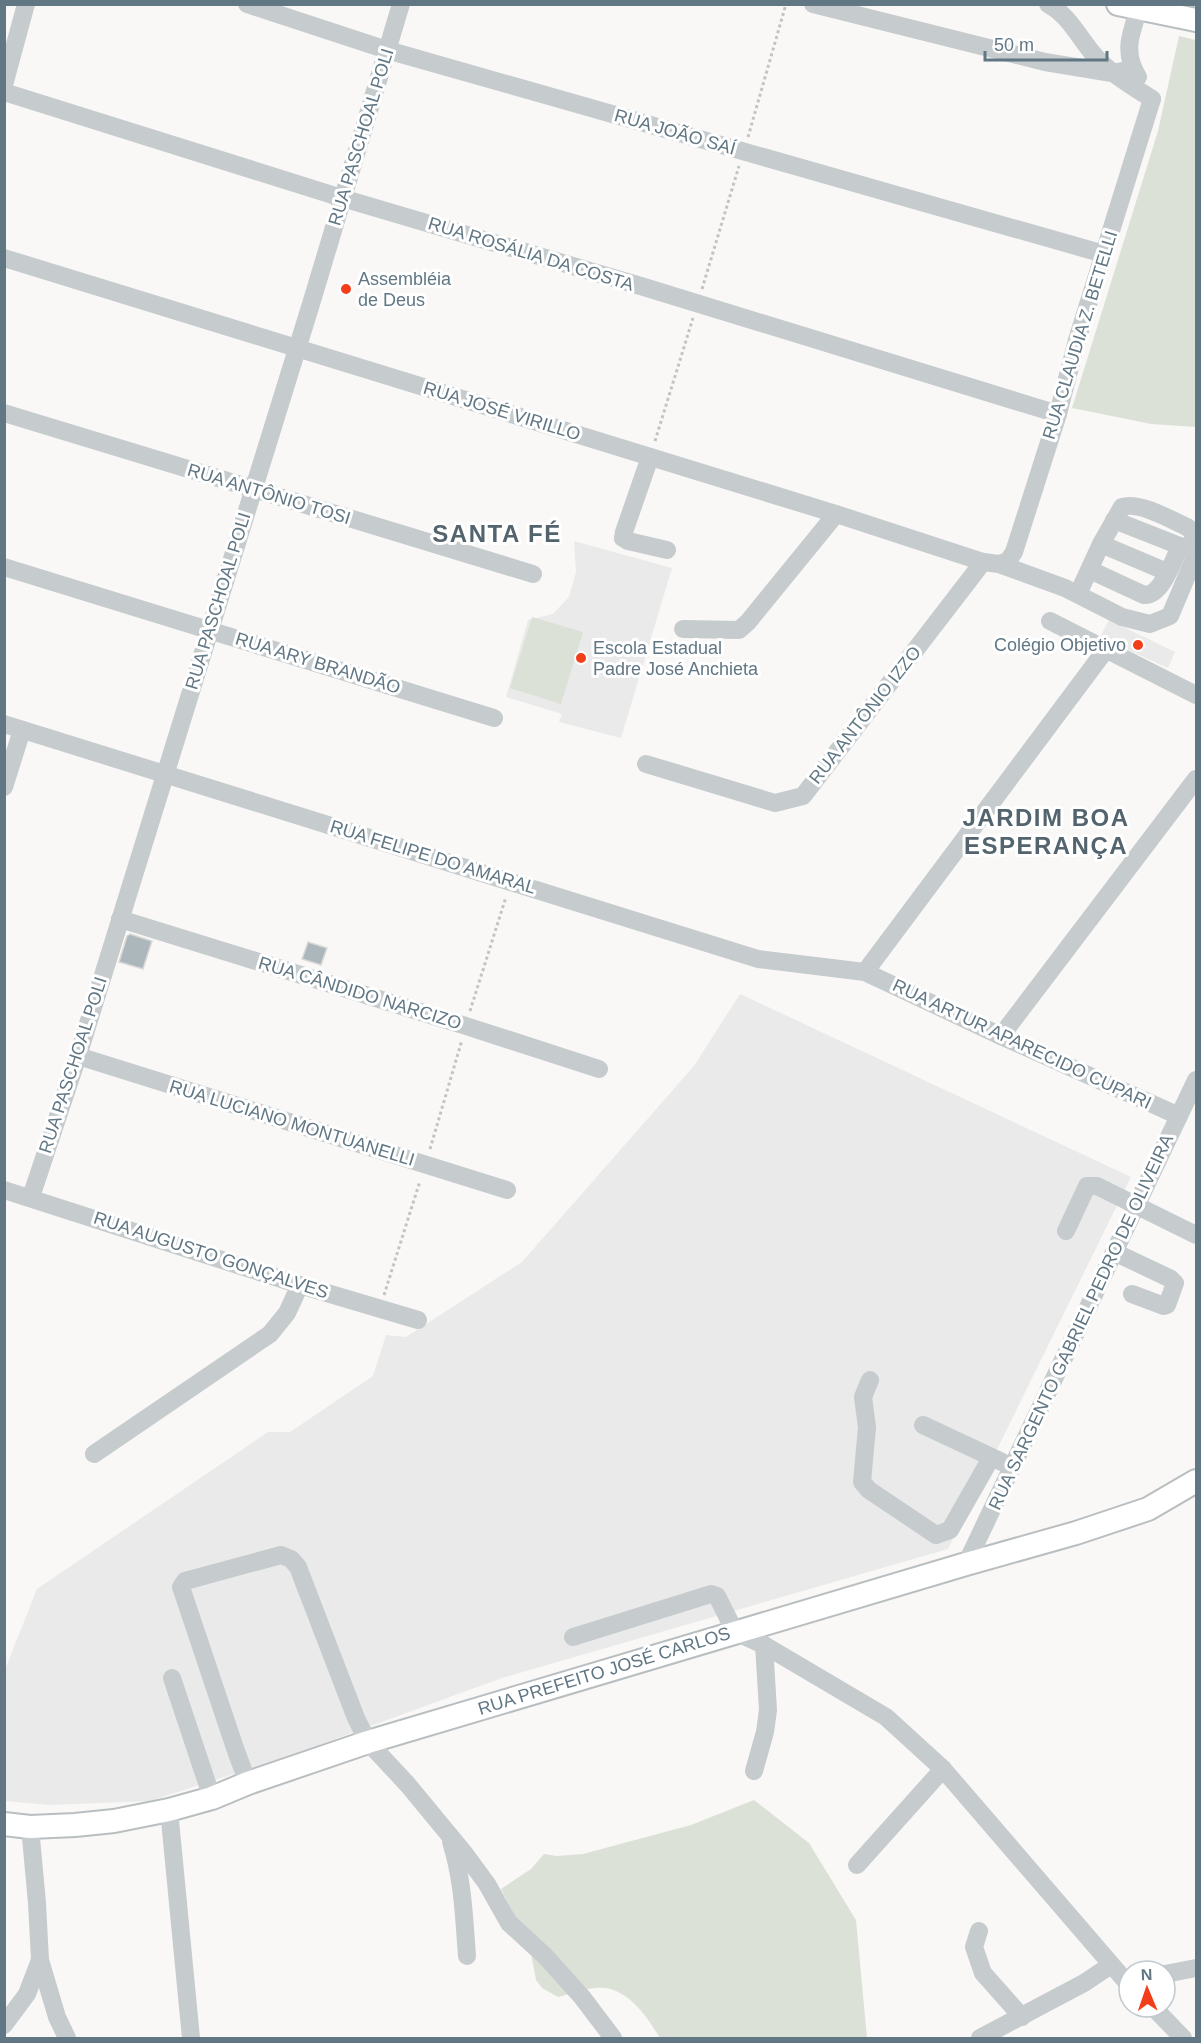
<svg xmlns="http://www.w3.org/2000/svg" width="1201" height="2043" viewBox="0 0 1201 2043" font-family="Arial,sans-serif">
<style>
.built{fill:#e9eae9}
.green{fill:#dbe1d6}
.building{fill:#acb7bc;stroke:#dadad8;stroke-width:1.5}
.lines{fill:none;stroke-linecap:round;stroke-linejoin:round}
.major-casing{stroke:#b9bec1;stroke-width:26}
.path{stroke:#c1c4c6;stroke-width:3;stroke-dasharray:3 3;stroke-linecap:butt}
.minor{stroke:#c6cbce;stroke-width:18}
.major{stroke:#fff;stroke-width:22}
.poi-dot{fill:#f43e1b;stroke:#fff;stroke-width:2}
.labels{text-anchor:middle;dominant-baseline:central;stroke-width:6;stroke-linejoin:round;paint-order:stroke}
.street-label{font-size:18px;fill:#617784;stroke:#fff}
.poi-label{font-size:18px;fill:#617784;stroke:#fff;text-anchor:start}
.district-label{font-size:24px;font-weight:bold;letter-spacing:1.5px;fill:#53646e;stroke:#fff}
</style>
<rect width="100%" height="100%" fill="#f9f8f6"/>
<!-- built -->
<g class="built">
<path d="M574,541L672,568L621,738L559,722L562,714L506,697L528,620L553,614L569,597L576,572Z"/>
<path d="M1109,620L1175,652L1168,668L1100,637Z"/>
<path d="M740,994L1131,1177L948,1549L502,1678L283,1758L150,1801L50,1805L5,1801L4,1672L37,1589L268,1432H290L373,1376L386,1335L406,1337L522,1262L694,1066Z"/>
</g>
<!-- green -->
<g class="green">
<path d="M1179,36L1196,40V427L1151,424L1072,408L1158,131Z"/>
<path d="M532,617L583,632L561,704L510,688Z"/>
<path d="M754,1800L809,1843L856,1920L867,2038H660C647,2016 625,1984 596,1988C583,1989 570,1994 558,1997L542,1988L536,1980L529,1943L501,1889L531,1869L544,1854L557,1856L583,1854L691,1825Z"/>
</g>
<!-- building -->
<g class="building">
<path d="M130,934L152,941L143,969L119,962L127,936Z"/>
<path d="M308,942L327,948L321,965L302,959Z"/>
</g>
<g class="lines">
<defs>
<g id="major">
<path d="M1118,4L1196,20"/>
<path d="M4,1824L30,1827L75,1825L114,1821L169,1810L212,1798L248,1783L368,1742L966,1564L1076,1533L1148,1509L1196,1481"/>
</g>
</defs>
<!-- major casing -->
<use href="#major" class="major-casing"/>
<!-- path -->
<g class="path">
<path d="M748,137L786,4"/>
<path d="M702,289L739,166"/>
<path d="M655,441L693,318"/>
<path d="M470,1011L506,897"/>
<path d="M430,1149L462,1040"/>
<path d="M384,1295L420,1181"/>
</g>
<!-- minor -->
<g class="minor">
<path d="M247,4L387,50L1104,254"/>
<path d="M813,4L1045,62L1112,73L1133,69"/>
<path d="M1048,4C1070,16 1079,38 1095,56C1111,74 1132,86 1152,99"/>
<path d="M1138,77C1123,53 1130,35 1139,9"/>
<path d="M4,85L26,4"/>
<path d="M4,92L342,198L644,287L1058,414"/>
<path d="M4,258L836,514L983,562L999,564L1065,588L1122,617L1150,624L1170,616L1194,559L1193,532L1187,527C1171,520 1139,501 1122,507L1101,544L1078,594"/>
<path d="M4,413L533,574"/>
<path d="M650,457L624,532L623,538L628,541L667,550"/>
<path d="M1114,520L1190,550"/>
<path d="M1101,544L1167,572"/>
<path d="M999,564L1008,561L1014,552L1058,414L1077,340L1152,99"/>
<path d="M4,567L494,718"/>
<path d="M1090,570L1144,595C1162,596 1173,561 1180,546"/>
<path d="M1050,621L1196,695"/>
<path d="M683,629L739,630L748,622L836,514"/>
<path d="M4,724L758,959L865,972L1001,1036L1179,1116"/>
<path d="M646,764L775,803L803,796L983,562"/>
<path d="M4,787L22,730"/>
<path d="M120,919L466,1026L599,1069"/>
<path d="M865,972L1107,648"/>
<path d="M1001,1036L1196,779"/>
<path d="M78,1056L507,1190"/>
<path d="M4,1190L300,1285L418,1320"/>
<path d="M31,1197L78,1056L311,304L401,4"/>
<path d="M1066,1231L1087,1186H1097L1196,1235"/>
<path d="M1114,1252L1171,1279L1175,1283L1167,1305L1164,1306L1132,1294"/>
<path d="M870,1380L863,1397L867,1427L862,1482L869,1490L936,1535L950,1530L991,1458"/>
<path d="M923,1425L1002,1462"/>
<path d="M94,1454L270,1334L287,1313L300,1285"/>
<path d="M966,1564L1196,1080"/>
<path d="M573,1637L711,1594L717,1596L735,1632L764,1645L886,1717L943,1769L1129,1985"/>
<path d="M172,1678L212,1798"/>
<path d="M754,1771L765,1732L768,1710L764,1645"/>
<path d="M248,1783L236,1751L181,1587L185,1581L281,1555L291,1559L298,1567L356,1718L368,1742L408,1785L465,1854L487,1884L509,1923L545,1956L582,1997L613,2038"/>
<path d="M169,1810L191,2038"/>
<path d="M451,1842C463,1879 464,1918 467,1956"/>
<path d="M857,1865L943,1769"/>
<path d="M979,1931L974,1947L983,1973L1022,2017"/>
<path d="M40,1960L57,2017L67,2038"/>
<path d="M1165,1974L1196,1968"/>
<path d="M1153,2007L1183,2038"/>
<path d="M4,2025L27,1994L40,1960L37,1903L30,1827"/>
<path d="M980,2038L1084,1983L1111,1965"/>
</g>
<!-- major -->
<use href="#major" class="major"/>
</g>
<!-- markers -->
<g class="poi-dot">
<circle cx="346" cy="289" r="6"/>
<circle cx="1138" cy="645" r="6"/>
<circle cx="581" cy="658" r="6"/>
</g>
<g class="labels">
<!-- street labels -->
<g class="street-label">
<text transform="translate(675 132) rotate(16)">RUA JOÃO SAÍ</text>
<text transform="translate(361 137) rotate(-73)">RUA PASCHOAL POLI</text>
<text transform="translate(531 254) rotate(17)">RUA ROSÁLIA DA COSTA</text>
<text transform="translate(1080 335) rotate(-73)">RUA CLAUDIA Z. BETELLI</text>
<text transform="translate(502 411) rotate(17)">RUA JOSÉ VIRILLO</text>
<text transform="translate(269 494) rotate(17)">RUA ANTÔNIO TOSI</text>
<text transform="translate(218 601) rotate(-73)">RUA PASCHOAL POLI</text>
<text transform="translate(318 663) rotate(17)">RUA ARY BRANDÃO</text>
<text transform="translate(865 715) rotate(-52)">RUA ANTÔNIO IZZO</text>
<text transform="translate(433 857) rotate(17)">RUA FELIPE DO AMARAL</text>
<text transform="translate(360 993) rotate(17)">RUA CÂNDIDO NARCIZO</text>
<text transform="translate(1022 1044) rotate(25)">RUA ARTUR APARECIDO CUPARI</text>
<text transform="translate(73 1065) rotate(-72)">RUA PASCHOAL POLI</text>
<text transform="translate(292 1123) rotate(17)">RUA LUCIANO MONTUANELLI</text>
<text transform="translate(211 1255) rotate(18)">RUA AUGUSTO GONÇALVES</text>
<text transform="translate(1081 1322) rotate(-65)">RUA SARGENTO GABRIEL PEDRO DE OLIVEIRA</text>
<text transform="translate(604 1671) rotate(-17)">RUA PREFEITO JOSÉ CARLOS</text>
</g>
<!-- poi labels -->
<g class="poi-label">
<text x="358" y="279">Assembléia<tspan x="358" dy="21">de Deus</tspan></text>
<text x="1126" y="645" text-anchor="end">Colégio Objetivo</text>
<text x="593" y="648">Escola Estadual<tspan x="593" dy="21">Padre José Anchieta</tspan></text>
</g>
<!-- district labels -->
<g class="district-label">
<text x="497" y="533">SANTA FÉ</text>
<text x="1046" y="817">JARDIM BOA<tspan x="1046" dy="28">ESPERANÇA</tspan></text>
</g>
</g>
<!-- border -->
<rect width="1201" height="2043" fill="none" stroke="#617784" stroke-width="12"/>
<!-- north arrow -->
<g transform="translate(1147 1989) rotate(358)"><circle r="28" fill="#ffffff" stroke="#c0c9ce" stroke-width="1.5"/>
<path d="M0-4.5L10 22L0 15L-10 22Z" fill="#f43e1b"/>
<text y="-9" font-size="16" font-weight="bold" text-anchor="middle" fill="#617784">N</text>
</g>
<!-- scale -->
<path d="M985 51v9h122v-9" fill="none" stroke="#617784" stroke-width="3"/>
<text x="994" y="51" font-size="18" fill="#617784" stroke="#ffffff" stroke-width="4.5" paint-order="stroke">50 m</text>
</svg>
